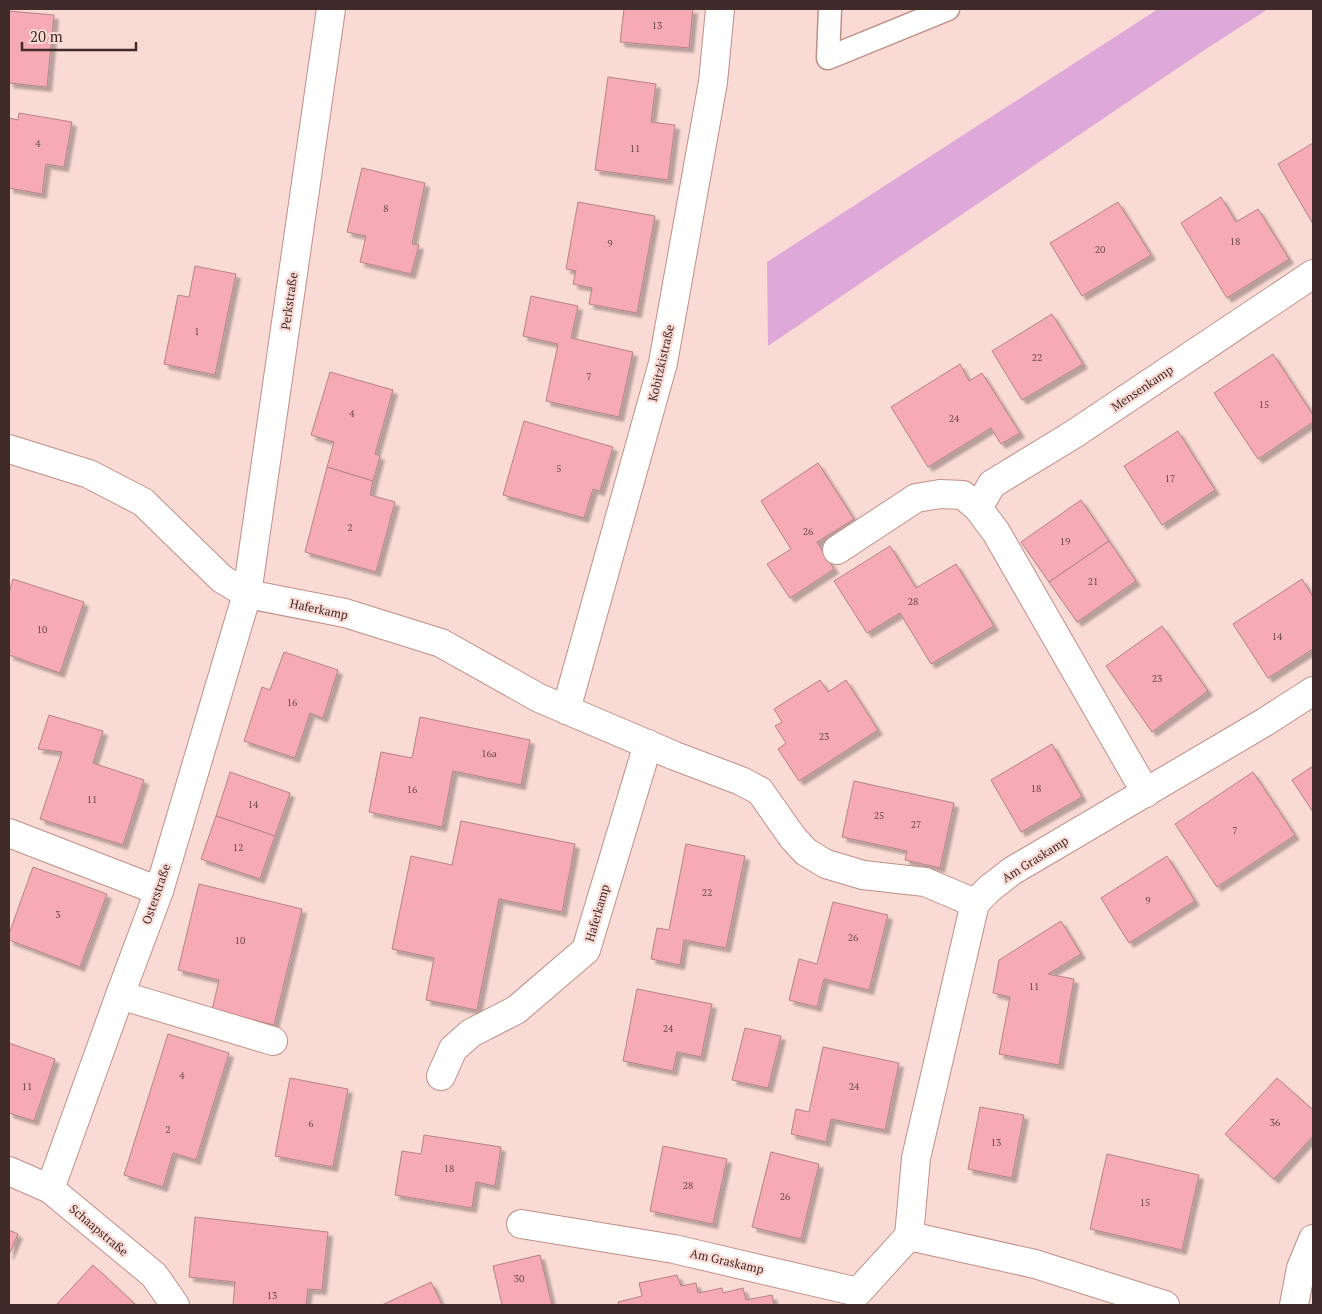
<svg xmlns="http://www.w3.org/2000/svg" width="1322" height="1314" viewBox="0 0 1322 1314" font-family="'PT Serif',serif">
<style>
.green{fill:#dea8d9}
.building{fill:#f5aab5;stroke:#b4838a;filter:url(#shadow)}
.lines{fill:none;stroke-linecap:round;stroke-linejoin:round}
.lane-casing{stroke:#c08f86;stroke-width:25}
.street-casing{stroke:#c08f86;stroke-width:30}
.lane{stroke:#fff;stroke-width:22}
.street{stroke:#fff;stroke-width:28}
.labels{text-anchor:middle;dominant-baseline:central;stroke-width:4.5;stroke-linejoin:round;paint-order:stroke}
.number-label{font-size:10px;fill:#6d4b4b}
.street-label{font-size:12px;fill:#402b28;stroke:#fadad4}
</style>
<defs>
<filter id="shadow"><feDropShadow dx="4.5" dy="4.5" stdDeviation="1" flood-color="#0004"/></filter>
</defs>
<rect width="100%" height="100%" fill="#fadad4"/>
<!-- green -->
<path class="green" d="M1158,9H1268L1203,51L768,346L767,262Z"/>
<!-- building -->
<g class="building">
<path d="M624,9H693L689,48L620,42Z"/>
<path d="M9,11L54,15L47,87L9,83Z"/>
<path d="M608,77L656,84L651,122L675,125L668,180L595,170Z"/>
<path d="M19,113L72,122L64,167L46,164L42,194L9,188V118L18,120Z"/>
<path d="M1313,143V224L1278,164Z"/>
<path d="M362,168L425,183L412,244L419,245L411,274L360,262L366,236L347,232Z"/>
<path d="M1221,197L1236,222L1258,209L1289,259L1227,298L1181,223Z"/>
<path d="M578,202L655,216L637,313L589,304L592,288L573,284L576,271L566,269Z"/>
<path d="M1118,202L1151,255L1082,296L1050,243Z"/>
<path d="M195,266L236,274L215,375L164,364L178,295L189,297Z"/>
<path d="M531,296L578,306L571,338L633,352L619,417L546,401L558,344L523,336Z"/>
<path d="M1052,314L1083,364L1022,400L992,351Z"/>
<path d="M1273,354L1313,415V422L1258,459L1214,393Z"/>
<path d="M960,364L969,381L982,373L1020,433L1001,444L991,428L928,467L891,407Z"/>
<path d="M330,372L393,390L375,454L380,456L373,481L327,467L334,442L311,435Z"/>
<path d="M524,421L613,447L600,491L593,489L584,518L503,495Z"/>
<path d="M1178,431L1215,490L1162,525L1124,466Z"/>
<path d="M818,463L854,519L817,542L834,569L790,598L767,564L791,549L761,501Z"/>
<path d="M327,467L373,481L370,495L395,502L376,572L305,552Z"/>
<path d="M1081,500L1109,541L1049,582L1021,542Z"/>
<path d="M1109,541L1136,581L1077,622L1049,582Z"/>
<path d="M890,546L916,588L956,564L994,626L931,664L900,613L867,633L834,581Z"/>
<path d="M13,579L84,602L60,673L9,655V593Z"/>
<path d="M1302,579L1313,597V649L1268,678L1233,624Z"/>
<path d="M1162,626L1208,691L1152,732L1106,666Z"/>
<path d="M284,652L338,670L323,718L310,713L295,758L244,741L262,687L270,690Z"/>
<path d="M820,680L828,692L846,680L878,730L799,781L778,749L786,743L775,726L782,722L774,709Z"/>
<path d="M49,715L103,731L93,763L144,780L123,845L40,819L62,752L38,749Z"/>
<path d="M420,717L530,740L521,785L453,771L442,827L369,812L381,752L412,758Z"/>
<path d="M1052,744L1082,797L1021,832L991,780Z"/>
<path d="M1313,766V812L1292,780Z"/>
<path d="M230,772L290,793L275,836L216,816Z"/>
<path d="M1253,772L1295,835L1217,887L1175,824Z"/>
<path d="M854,781L954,803L940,868L905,860L907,851L842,837Z"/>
<path d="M216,816L275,836L260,879L201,859Z"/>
<path d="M461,821L575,844L562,912L499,899L477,1010L426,1000L434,958L392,949L411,856L452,865Z"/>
<path d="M686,844L745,856L726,948L684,940L680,965L651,959L657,928L669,930Z"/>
<path d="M1167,856L1195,901L1129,943L1101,898Z"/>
<path d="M33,867L107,894L80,967L9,940V934Z"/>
<path d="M199,884L302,909L274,1025L212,1010L219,980L178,970Z"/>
<path d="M833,902L888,915L869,990L824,979L817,1007L789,1000L799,959L817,964Z"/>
<path d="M1061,921L1081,954L1048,974L1074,979L1059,1065L999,1054L1010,997L993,993L999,960Z"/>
<path d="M637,989L712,1004L701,1057L677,1052L673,1071L623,1061Z"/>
<path d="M745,1028L781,1036L768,1088L732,1080Z"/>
<path d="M168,1034L229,1053L196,1160L173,1153L163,1187L124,1175Z"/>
<path d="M9,1043L55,1059L34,1121L9,1113Z"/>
<path d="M823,1047L899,1063L885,1130L831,1119L826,1142L791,1134L796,1109L809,1112Z"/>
<path d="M290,1078L348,1089L333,1167L275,1156Z"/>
<path d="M1277,1078L1313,1110V1136L1274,1179L1225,1134Z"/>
<path d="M980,1107L1024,1115L1012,1178L968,1169Z"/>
<path d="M424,1135L501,1147L495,1186L476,1182L472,1208L395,1195L402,1151L421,1154Z"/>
<path d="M663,1146L727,1159L713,1224L650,1211Z"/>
<path d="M771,1152L819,1164L801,1239L752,1227Z"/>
<path d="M1107,1154L1199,1175L1182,1250L1090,1229Z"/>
<path d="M195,1217L328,1232L322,1290L308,1289L306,1305H233L235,1282L189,1277Z"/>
<path d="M9,1230L18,1234L9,1255Z"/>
<path d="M540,1255L552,1305H502L493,1266Z"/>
<path d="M93,1265L136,1305H56Z"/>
<path d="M677,1275L681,1286L696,1283L698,1293L722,1288L723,1293L743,1288L746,1300L772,1295L774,1305H619L618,1302L642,1296L639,1283Z"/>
<path d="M431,1282L442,1305H382Z"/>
</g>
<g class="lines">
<defs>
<path id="lane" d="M830,9L828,58L948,9"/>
<g id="street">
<path d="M9,449L89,474L143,502L222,579L247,594L345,613L441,643L539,698L675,756L741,781L760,791L793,838L806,852L826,864L863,875L925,882L975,903"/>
<path d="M837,550L916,498L940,494L963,495L978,508"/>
<path d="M566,710L663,363L713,82L720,9"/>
<path d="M1146,793L996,532L978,508L992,484L1074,434L1313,274"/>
<path d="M9,833L159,891"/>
<path d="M120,995L273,1041"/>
<path d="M441,1076L453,1049L471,1033L516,1010L586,950L648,744"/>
<path d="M9,1171L50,1189L154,1275L175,1305"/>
<path d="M50,1189L120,995L159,891L247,594L331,9"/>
<path d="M521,1224L674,1249L858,1292L909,1236"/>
<path d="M1165,1305L1035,1264L909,1236L916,1158L975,903L989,889L1012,871L1265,722L1313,691"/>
<path d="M1294,1305L1301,1268L1313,1239"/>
</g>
</defs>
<!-- lane casing -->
<use href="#lane" class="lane-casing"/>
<!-- street casing -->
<use href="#street" class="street-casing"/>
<!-- lane -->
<use href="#lane" class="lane"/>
<!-- street -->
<use href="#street" class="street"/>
</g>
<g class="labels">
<!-- number labels -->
<g class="number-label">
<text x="657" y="25">13</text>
<text x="38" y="143">4</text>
<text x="635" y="148">11</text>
<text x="386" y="208">8</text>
<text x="1235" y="241">18</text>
<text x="610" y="243">9</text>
<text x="1100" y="249">20</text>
<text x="197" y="331">1</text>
<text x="1037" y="357">22</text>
<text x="589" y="376">7</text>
<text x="1264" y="404">15</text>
<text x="352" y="413">4</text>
<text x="954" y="418">24</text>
<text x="559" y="468">5</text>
<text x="1170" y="478">17</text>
<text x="350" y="527">2</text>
<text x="808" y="531">26</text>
<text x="1065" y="541">19</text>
<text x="1093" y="581">21</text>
<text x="913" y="601">28</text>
<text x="42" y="629">10</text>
<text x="1277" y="636">14</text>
<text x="1157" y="678">23</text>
<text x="292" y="702">16</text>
<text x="824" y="736">23</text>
<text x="489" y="753">16a</text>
<text x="1036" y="788">18</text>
<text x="412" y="789">16</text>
<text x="92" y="799">11</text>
<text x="253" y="804">14</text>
<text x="879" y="815">25</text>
<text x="916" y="824">27</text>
<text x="1235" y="830">7</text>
<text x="238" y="847">12</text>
<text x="707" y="892">22</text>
<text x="1148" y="900">9</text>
<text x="58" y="914">3</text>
<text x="853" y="937">26</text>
<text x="240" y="940">10</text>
<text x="1034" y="986">11</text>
<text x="668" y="1028">24</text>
<text x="182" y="1075">4</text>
<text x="27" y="1086">11</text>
<text x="854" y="1086">24</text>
<text x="1275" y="1122">36</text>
<text x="311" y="1123">6</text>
<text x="168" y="1129">2</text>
<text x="996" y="1142">13</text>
<text x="449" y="1168">18</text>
<text x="688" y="1185">28</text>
<text x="785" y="1196">26</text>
<text x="1145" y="1202">15</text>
<text x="519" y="1278">30</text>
<text x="272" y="1295">13</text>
</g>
<!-- street labels -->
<g class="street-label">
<text transform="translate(289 301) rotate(-82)">Perkstraße</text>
<text transform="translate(661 363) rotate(-77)">Kobitzkistraße</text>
<text transform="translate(1142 388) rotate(-34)">Mensenkamp</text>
<text transform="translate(319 609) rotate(12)">Haferkamp</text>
<text transform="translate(1035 859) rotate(-32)">Am Graskamp</text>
<text transform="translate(156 894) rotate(-71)">Osterstraße</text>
<text transform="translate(597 913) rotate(-74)">Haferkamp</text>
<text transform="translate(99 1230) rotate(40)">Schaapstraße</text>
<text transform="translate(727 1261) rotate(13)">Am Graskamp</text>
</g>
</g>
<!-- border -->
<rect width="1322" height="1314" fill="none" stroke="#402b28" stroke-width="20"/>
<!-- scale -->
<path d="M22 42v8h114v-8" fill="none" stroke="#402b28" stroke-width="2.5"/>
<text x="30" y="42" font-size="15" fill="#402b28" stroke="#fadad4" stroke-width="4" paint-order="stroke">20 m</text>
</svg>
